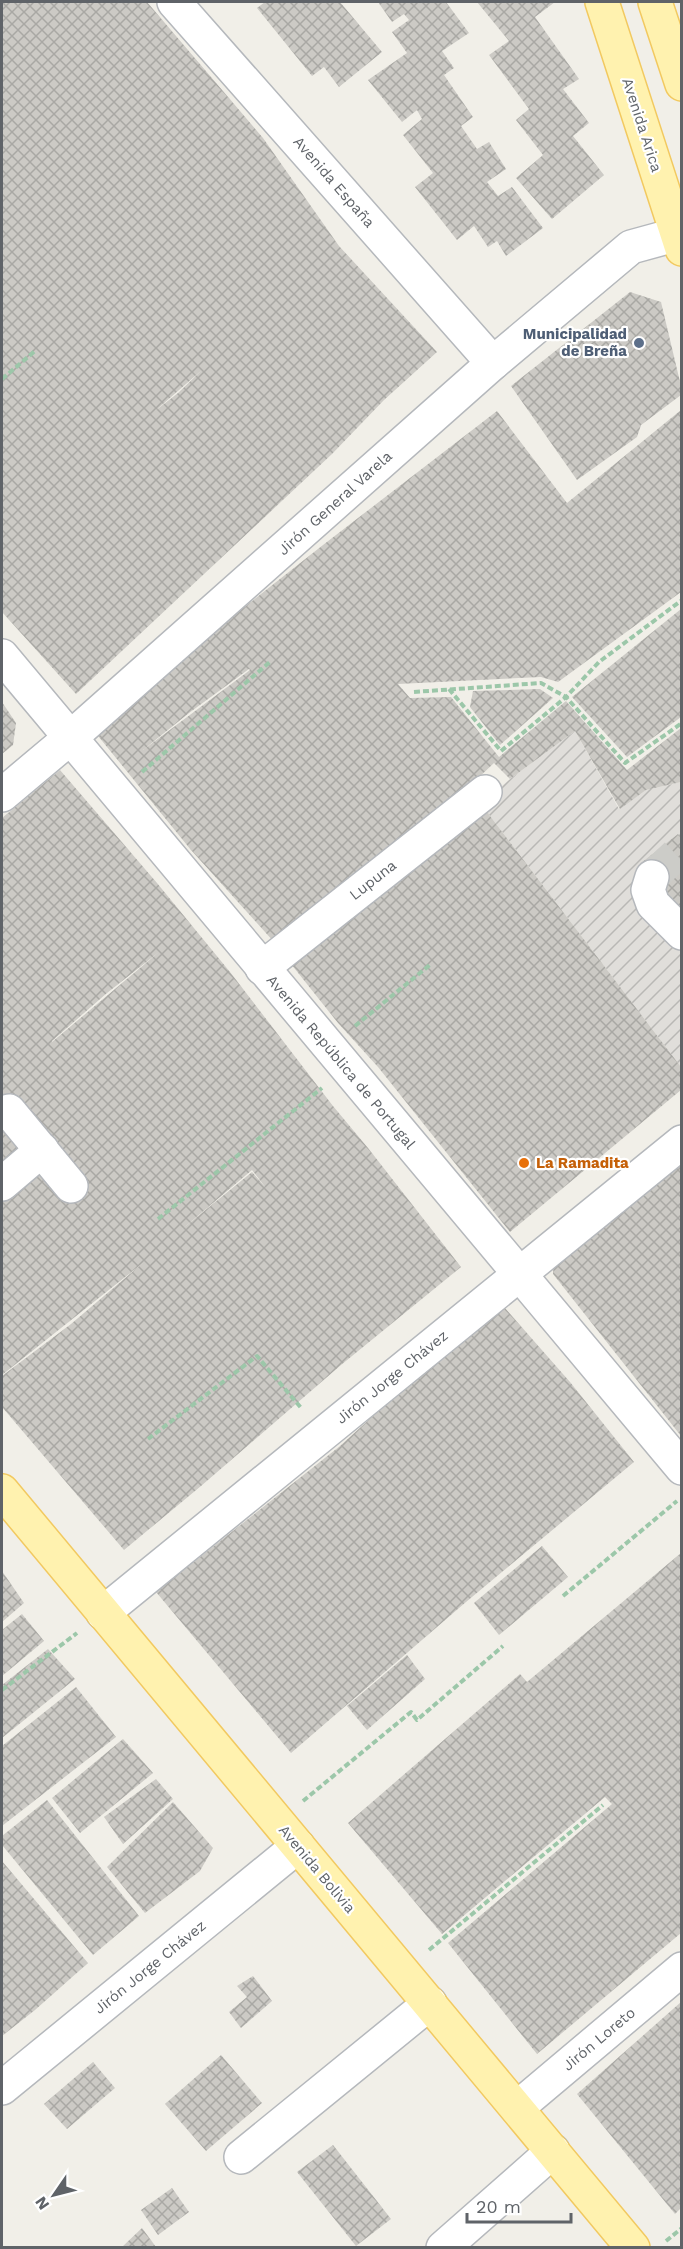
<svg xmlns="http://www.w3.org/2000/svg" width="683" height="2249" viewBox="0 0 683 2249" font-family="'Work Sans',sans-serif">
<style>
.industrial{fill:url(#industrial-furrows)}
.building{fill:url(#building-cross-hatch);fill-rule:evenodd}
.lines{fill:none;stroke-linecap:round;stroke-linejoin:round}
.minor-tunnel{stroke:#ccccc8;stroke-width:33;stroke-dasharray:33 16;stroke-linecap:butt}
.minor-casing{stroke:#b5b8bc;stroke-width:36}
.major-casing{stroke:#f2c960;stroke-width:36}
.path{stroke:#9cc7a9;stroke-width:4;stroke-dasharray:6 3;stroke-linecap:butt}
.minor{stroke:#fff;stroke-width:33}
.major{stroke:#fff2af;stroke-width:33}
.service-dot{fill:#5c6f8a;stroke:#fff;stroke-width:2}
.food-dot{fill:#e8710a;stroke:#fff;stroke-width:2}
.labels{text-anchor:middle;dominant-baseline:central;stroke-width:4.5;stroke-linejoin:round;paint-order:stroke}
.street-label{font-size:15px;fill:#5f6368;stroke:#fff}
.service-label{font-size:15px;font-weight:bold;fill:#4e5e75;stroke:#fff;text-anchor:end}
.food-label{font-size:15px;font-weight:bold;fill:#c56008;stroke:#fff;text-anchor:start}
</style>
<defs>
<pattern id="industrial-furrows" width="10" height="10" patternUnits="userSpaceOnUse" patternTransform="scale(1.5)"><rect width="10" height="10" fill="#e0deda"/><path d="M-1 1l2-2M0 10L10 0M9 11l2-2" fill="none" stroke="#b9b8b5"/></pattern>
<pattern id="building-cross-hatch" width="8" height="8" patternUnits="userSpaceOnUse" patternTransform="scale(1.5)"><rect width="8" height="8" fill="#cccac5"/><path d="M0 0l8 8M0 8l8-8" fill="none" stroke="#a9a8a4"/></pattern>
</defs>
<rect width="100%" height="100%" fill="#f1efe8"/>
<!-- industrial -->
<path class="industrial" d="M575,731L619,809L646,790L681,782V1067L481,804L510,779Z"/>
<!-- building -->
<g class="building">
<path d="M2,2H147L263,138L339,246L437,352L384,400L332,454L76,694L2,612ZM202,370L178,393L155,411Z"/>
<path d="M265,2H340L382,52L339,87L324,67L312,76L257,8Z"/>
<path d="M378,2H446L469,33L442,51L454,68L444,75L473,117L461,126L477,149L489,142L506,169L487,182L498,196L512,187L543,228L506,256L497,241L488,247L474,226L457,240L415,187L433,173L403,135L422,119L417,110L402,122L368,80L407,53L392,32L409,20L404,14L392,22Z"/>
<path d="M477,2H555L535,17L579,79L563,89L589,123L573,136L604,175L552,219L516,178L543,155L516,120L529,109L489,55L509,41Z"/>
<path d="M630,292L661,302L681,386V395L641,425L637,437L577,480L511,386Z"/>
<path d="M681,410V592L558,682L541,677L398,684L410,698L451,697L499,757L566,701L627,770L681,728V782L646,790L620,809L575,731L510,779L494,763L457,798L274,942L191,850L94,731L180,658L323,545L497,411L567,503ZM249,669L250,670L143,750L189,713Z"/>
<path d="M681,609V717L627,757L572,697Z"/>
<path d="M540,689L553,698L500,745L470,707L473,691Z"/>
<path d="M2,702L16,723L13,745L2,754Z"/>
<path d="M60,770L157,883L230,972L333,1106L368,1148L461,1267L341,1365L201,1486L124,1550L2,1407V1376L71,1324L144,1262L2,1375V818ZM159,952L52,1042V1041L107,993ZM252,1170L266,1188L252,1172L181,1230Z"/>
<path d="M481,804L681,1067V1090L510,1232L378,1067L338,1023L291,964Z"/>
<path d="M678,834L681,838V913L641,863Z"/>
<path d="M681,1155V1436L553,1274L554,1258Z"/>
<path d="M505,1308L570,1382L634,1462L466,1602L291,1753L156,1592L340,1446L373,1416Z"/>
<path d="M542,1546L568,1577L499,1635L474,1603Z"/>
<path d="M681,1553V1933L537,2054L448,1943L612,1804L605,1797L442,1934L348,1823L520,1674L527,1682Z"/>
<path d="M2,1571L24,1603L2,1622Z"/>
<path d="M22,1614L44,1641L2,1676V1630Z"/>
<path d="M48,1649L75,1679L2,1738V1685Z"/>
<path d="M407,1655L425,1679L367,1730L347,1706Z"/>
<path d="M76,1687L116,1737L2,1826V1746Z"/>
<path d="M123,1739L153,1773L80,1833L52,1798Z"/>
<path d="M156,1779L173,1799L123,1844L104,1817Z"/>
<path d="M47,1800L139,1916L93,1955L2,1845V1836Z"/>
<path d="M173,1802L213,1848L200,1871L145,1913L107,1867Z"/>
<path d="M2,1861L88,1963L35,2010L2,2036Z"/>
<path d="M253,1976L272,2001L241,2028L229,2012L247,1997L237,1986Z"/>
<path d="M681,2002V2208L675,2214L577,2094Z"/>
<path d="M221,2055L262,2103L206,2151L165,2104Z"/>
<path d="M93,2062L115,2088L67,2129L44,2104Z"/>
<path d="M333,2145L391,2219L356,2246L297,2172Z"/>
<path d="M172,2188L189,2212L158,2235L141,2210Z"/>
<path d="M142,2228L156,2247H122Z"/>
</g>
<g class="lines">
<!-- minor-tunnel -->
<path class="minor-tunnel" d="M652,877L682,849"/>
<defs>
<g id="minor">
<path d="M174,2L493,363"/>
<path d="M2,656L682,1468"/>
<path d="M2,795L70,738L493,363L631,247L682,233"/>
<path d="M652,877L648,890L653,904L682,933"/>
<path d="M262,968L485,792"/>
<path d="M9,1111L71,1186"/>
<path d="M2,1184L42,1150"/>
<path d="M103,1613L682,1142"/>
<path d="M2,2088L298,1846"/>
<path d="M517,2108L682,1969"/>
<path d="M241,2157L430,2003"/>
<path d="M443,2248L553,2151"/>
</g>
<g id="major">
<path d="M602,2L682,249"/>
<path d="M655,2L682,84"/>
<path d="M2,1491L633,2248"/>
</g>
</defs>
<!-- minor casing -->
<use href="#minor" class="minor-casing"/>
<!-- major casing -->
<use href="#major" class="major-casing"/>
<!-- path -->
<g class="path">
<path d="M2,379L35,351"/>
<path d="M449,689L501,751L566,697L599,662L682,600"/>
<path d="M414,692L541,683L566,697L625,763L682,723"/>
<path d="M142,772L271,661"/>
<path d="M355,1026L431,964"/>
<path d="M158,1219L322,1088"/>
<path d="M148,1439L257,1356L302,1409"/>
<path d="M563,1596L677,1501"/>
<path d="M2,1690L77,1633"/>
<path d="M303,1801L411,1712L417,1720L503,1646"/>
<path d="M429,1950L603,1805"/>
<path d="M666,2241L682,2228"/>
</g>
<!-- minor -->
<use href="#minor" class="minor"/>
<!-- major -->
<use href="#major" class="major"/>
</g>
<!-- markers -->
<circle class="service-dot" cx="639" cy="343" r="6"/>
<circle class="food-dot" cx="524" cy="1163" r="6"/>
<g class="labels">
<!-- street labels -->
<g class="street-label">
<text transform="translate(642 125) rotate(72)">Avenida Arica</text>
<text transform="translate(334 182) rotate(49)">Avenida España</text>
<text transform="translate(335 503) rotate(-42)">Jirón General Varela</text>
<text transform="translate(373 880) rotate(-38)">Lupuna</text>
<text transform="translate(341 1062) rotate(50)">Avenida República de Portugal</text>
<text transform="translate(392 1377) rotate(-39)">Jirón Jorge Chávez</text>
<text transform="translate(317 1869) rotate(50)">Avenida Bolivia</text>
<text transform="translate(150 1967) rotate(-39)">Jirón Jorge Chávez</text>
<text transform="translate(599 2039) rotate(-40)">Jirón Loreto</text>
</g>
<!-- service labels -->
<g class="service-label">
<text x="627" y="334">Municipalidad<tspan x="627" dy="17">de Breña</tspan></text>
</g>
<!-- food labels -->
<g class="food-label">
<text x="536" y="1163">La Ramadita</text>
</g>
</g>
<!-- border -->
<rect width="683" height="2249" fill="none" stroke="#5f6368" stroke-width="6"/>
<!-- north arrow -->
<g transform="translate(54 2195) rotate(235)" stroke="#ffffff" stroke-width="4.5" paint-order="stroke">
<path d="M0-4.5L10 22L0 15L-10 22Z" fill="#5f6368"/>
<text y="-9" font-size="16" font-weight="bold" text-anchor="middle" fill="#5f6368">N</text>
</g>
<!-- scale -->
<path d="M467 2213v9h104v-9" fill="none" stroke="#5f6368" stroke-width="3"/>
<text x="476" y="2213" font-size="18" fill="#5f6368" stroke="#ffffff" stroke-width="4.5" paint-order="stroke">20 m</text>
</svg>
